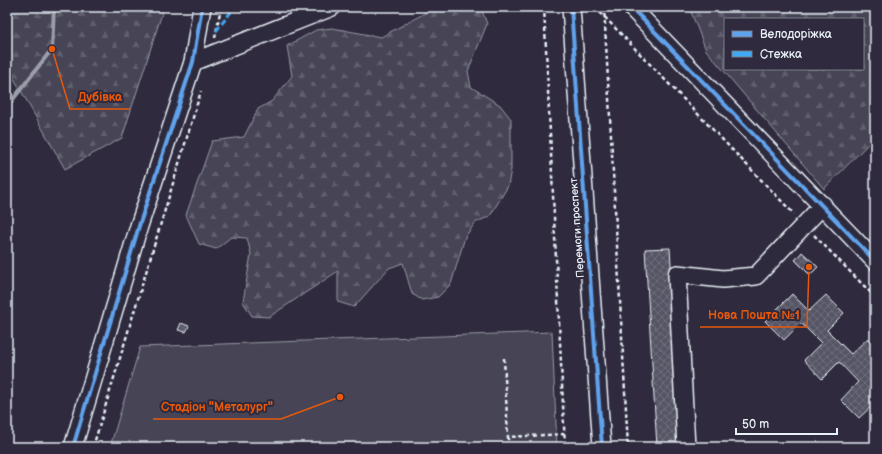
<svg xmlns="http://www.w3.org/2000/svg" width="882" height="454" viewBox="0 0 882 454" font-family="'Balsamiq Sans',sans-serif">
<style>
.forest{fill:url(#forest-firs);stroke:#979aa6;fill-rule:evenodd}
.pitch{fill:#464455;stroke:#979aa6}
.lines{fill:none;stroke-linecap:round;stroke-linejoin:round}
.stream{stroke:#9c9fab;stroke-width:4}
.building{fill:url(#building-cross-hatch);stroke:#e8f1f8}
.minor-casing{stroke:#e8f1f8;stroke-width:20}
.path{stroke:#e8f1f8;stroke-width:2.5;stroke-dasharray:4 3;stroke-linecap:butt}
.minor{stroke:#2f2a3d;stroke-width:17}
.quiet{stroke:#3fa9f5;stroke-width:3;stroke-dasharray:6 3;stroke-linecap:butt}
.cycleway-casing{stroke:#2f2a3d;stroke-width:6}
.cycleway{stroke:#60a3ed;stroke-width:4}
.labels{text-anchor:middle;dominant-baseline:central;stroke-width:4;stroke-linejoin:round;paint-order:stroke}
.street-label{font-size:11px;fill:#e8f1f8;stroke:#2f2a3d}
.leader{fill:none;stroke:#e8590c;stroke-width:1.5}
.callout-dot{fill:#e8590c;stroke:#2f2a3d;stroke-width:1.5}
.callout-label{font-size:12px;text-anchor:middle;font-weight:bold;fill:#e8590c;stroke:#2f2a3d;stroke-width:4;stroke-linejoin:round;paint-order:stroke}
</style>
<defs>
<pattern id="forest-firs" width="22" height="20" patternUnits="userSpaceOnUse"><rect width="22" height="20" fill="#464455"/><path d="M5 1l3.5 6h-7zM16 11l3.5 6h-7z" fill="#615f6e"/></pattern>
<pattern id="building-cross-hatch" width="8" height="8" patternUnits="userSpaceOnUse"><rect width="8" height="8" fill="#575565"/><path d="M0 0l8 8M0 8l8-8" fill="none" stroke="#6f6e7c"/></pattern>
</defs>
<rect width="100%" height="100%" fill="#2f2a3d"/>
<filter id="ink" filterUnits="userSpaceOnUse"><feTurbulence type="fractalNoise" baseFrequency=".025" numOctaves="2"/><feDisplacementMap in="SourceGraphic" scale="8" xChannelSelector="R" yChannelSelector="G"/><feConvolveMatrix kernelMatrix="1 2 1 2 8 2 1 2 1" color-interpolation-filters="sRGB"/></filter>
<g filter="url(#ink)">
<!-- forest -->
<g class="forest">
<path d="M7,7H164L122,138L65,169L7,66Z"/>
<path d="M436,7H479L481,8L487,24L468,71L471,87L500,105L511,119V169L508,186L490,216L475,223L465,237L451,284L438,297L422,300L412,294L403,263L389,268L354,307L338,302V271L269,317L252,316L243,302L251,254L247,238L231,237L216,249L199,244L186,215L212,141L244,137L258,109L272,101L292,76L287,46L316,30L332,28L381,37Z"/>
<path d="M689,7H875V137L824,189L706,50ZM725,19H863V69H725Z"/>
</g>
<!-- pitch -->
<path class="pitch" d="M552,332L557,447H110L140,347Z"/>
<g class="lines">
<!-- stream -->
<path class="stream" d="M7,107L52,49L54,7"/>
</g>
<!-- building -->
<g class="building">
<path d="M670,248L682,447H657L645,249Z"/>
<path d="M802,252L818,267L810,275L795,260Z"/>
<path d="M792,294L809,311L826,295L844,313L827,330L851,354L868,338L875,345V368L869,374L875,380V403L859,418L841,400L858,382L839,362L822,379L804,360L821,343L801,323L784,340L765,321Z"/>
<path d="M181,323L189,326L186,332L178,330Z"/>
</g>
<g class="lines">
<defs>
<g id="minor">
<path d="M571,7L602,447"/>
<path d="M631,7L875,261"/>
<path d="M193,62L332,7"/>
<path d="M73,447L139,226L193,62L202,7"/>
<path d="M686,447L677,274L723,279L756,276L823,205"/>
</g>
</defs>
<!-- minor casing -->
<use href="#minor" class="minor-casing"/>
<!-- path -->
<g class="path">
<path d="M544,7L565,447"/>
<path d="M595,7L794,214"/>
<path d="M604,7L628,447"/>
<path d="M215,38L221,7"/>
<path d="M814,235L875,297"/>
<path d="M504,358L508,437"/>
<path d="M93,447L201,91"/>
<path d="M509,447L508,437L565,434"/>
</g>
<!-- minor -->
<use href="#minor" class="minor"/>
<!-- quiet -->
<path class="quiet" d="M216,31L235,7"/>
<defs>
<g id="cycleway">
<path d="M571,7L602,447"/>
<path d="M631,7L875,261"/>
<path d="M73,447L139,226L193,62L202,7"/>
</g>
</defs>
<!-- cycleway casing -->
<use href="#cycleway" class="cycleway-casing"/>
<!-- cycleway -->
<use href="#cycleway" class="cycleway"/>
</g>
</g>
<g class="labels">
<!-- street labels -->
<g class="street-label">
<text transform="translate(577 228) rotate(-94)">Перемоги проспект</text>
</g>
</g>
<!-- callouts -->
<path class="leader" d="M52 49L70 109H130M809 267L807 327H700M340 397L281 419H153"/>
<g class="callout-dot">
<circle cx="52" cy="49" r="4"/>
<circle cx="809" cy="267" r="4"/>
<circle cx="340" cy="397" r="4"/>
</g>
<g class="callout-label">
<text x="100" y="101">Дубівка</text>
<text x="754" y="319">Нова Пошта №1</text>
<text x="217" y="411">Стадіон "Металург"</text>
</g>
<!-- margin -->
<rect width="882" height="454" fill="none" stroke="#2f2a3d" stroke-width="24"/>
<rect x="12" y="12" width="858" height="430" fill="none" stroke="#e8f1f8" stroke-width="1.5" filter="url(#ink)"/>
<!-- legend -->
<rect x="724" y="18" width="140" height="52" fill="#2f2a3d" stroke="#797a88"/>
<rect x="732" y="31" width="20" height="6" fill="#60a3ed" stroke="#797a88"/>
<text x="760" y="38" font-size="12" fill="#e8f1f8">Велодоріжка</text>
<rect x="732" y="51" width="20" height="6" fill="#3fa9f5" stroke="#797a88"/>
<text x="760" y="58" font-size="12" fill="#e8f1f8">Стежка</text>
<!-- scale -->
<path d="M736 428v6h101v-6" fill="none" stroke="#e8f1f8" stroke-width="2"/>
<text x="742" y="428" font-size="12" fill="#e8f1f8" stroke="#2f2a3d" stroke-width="3" paint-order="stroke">50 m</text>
</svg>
